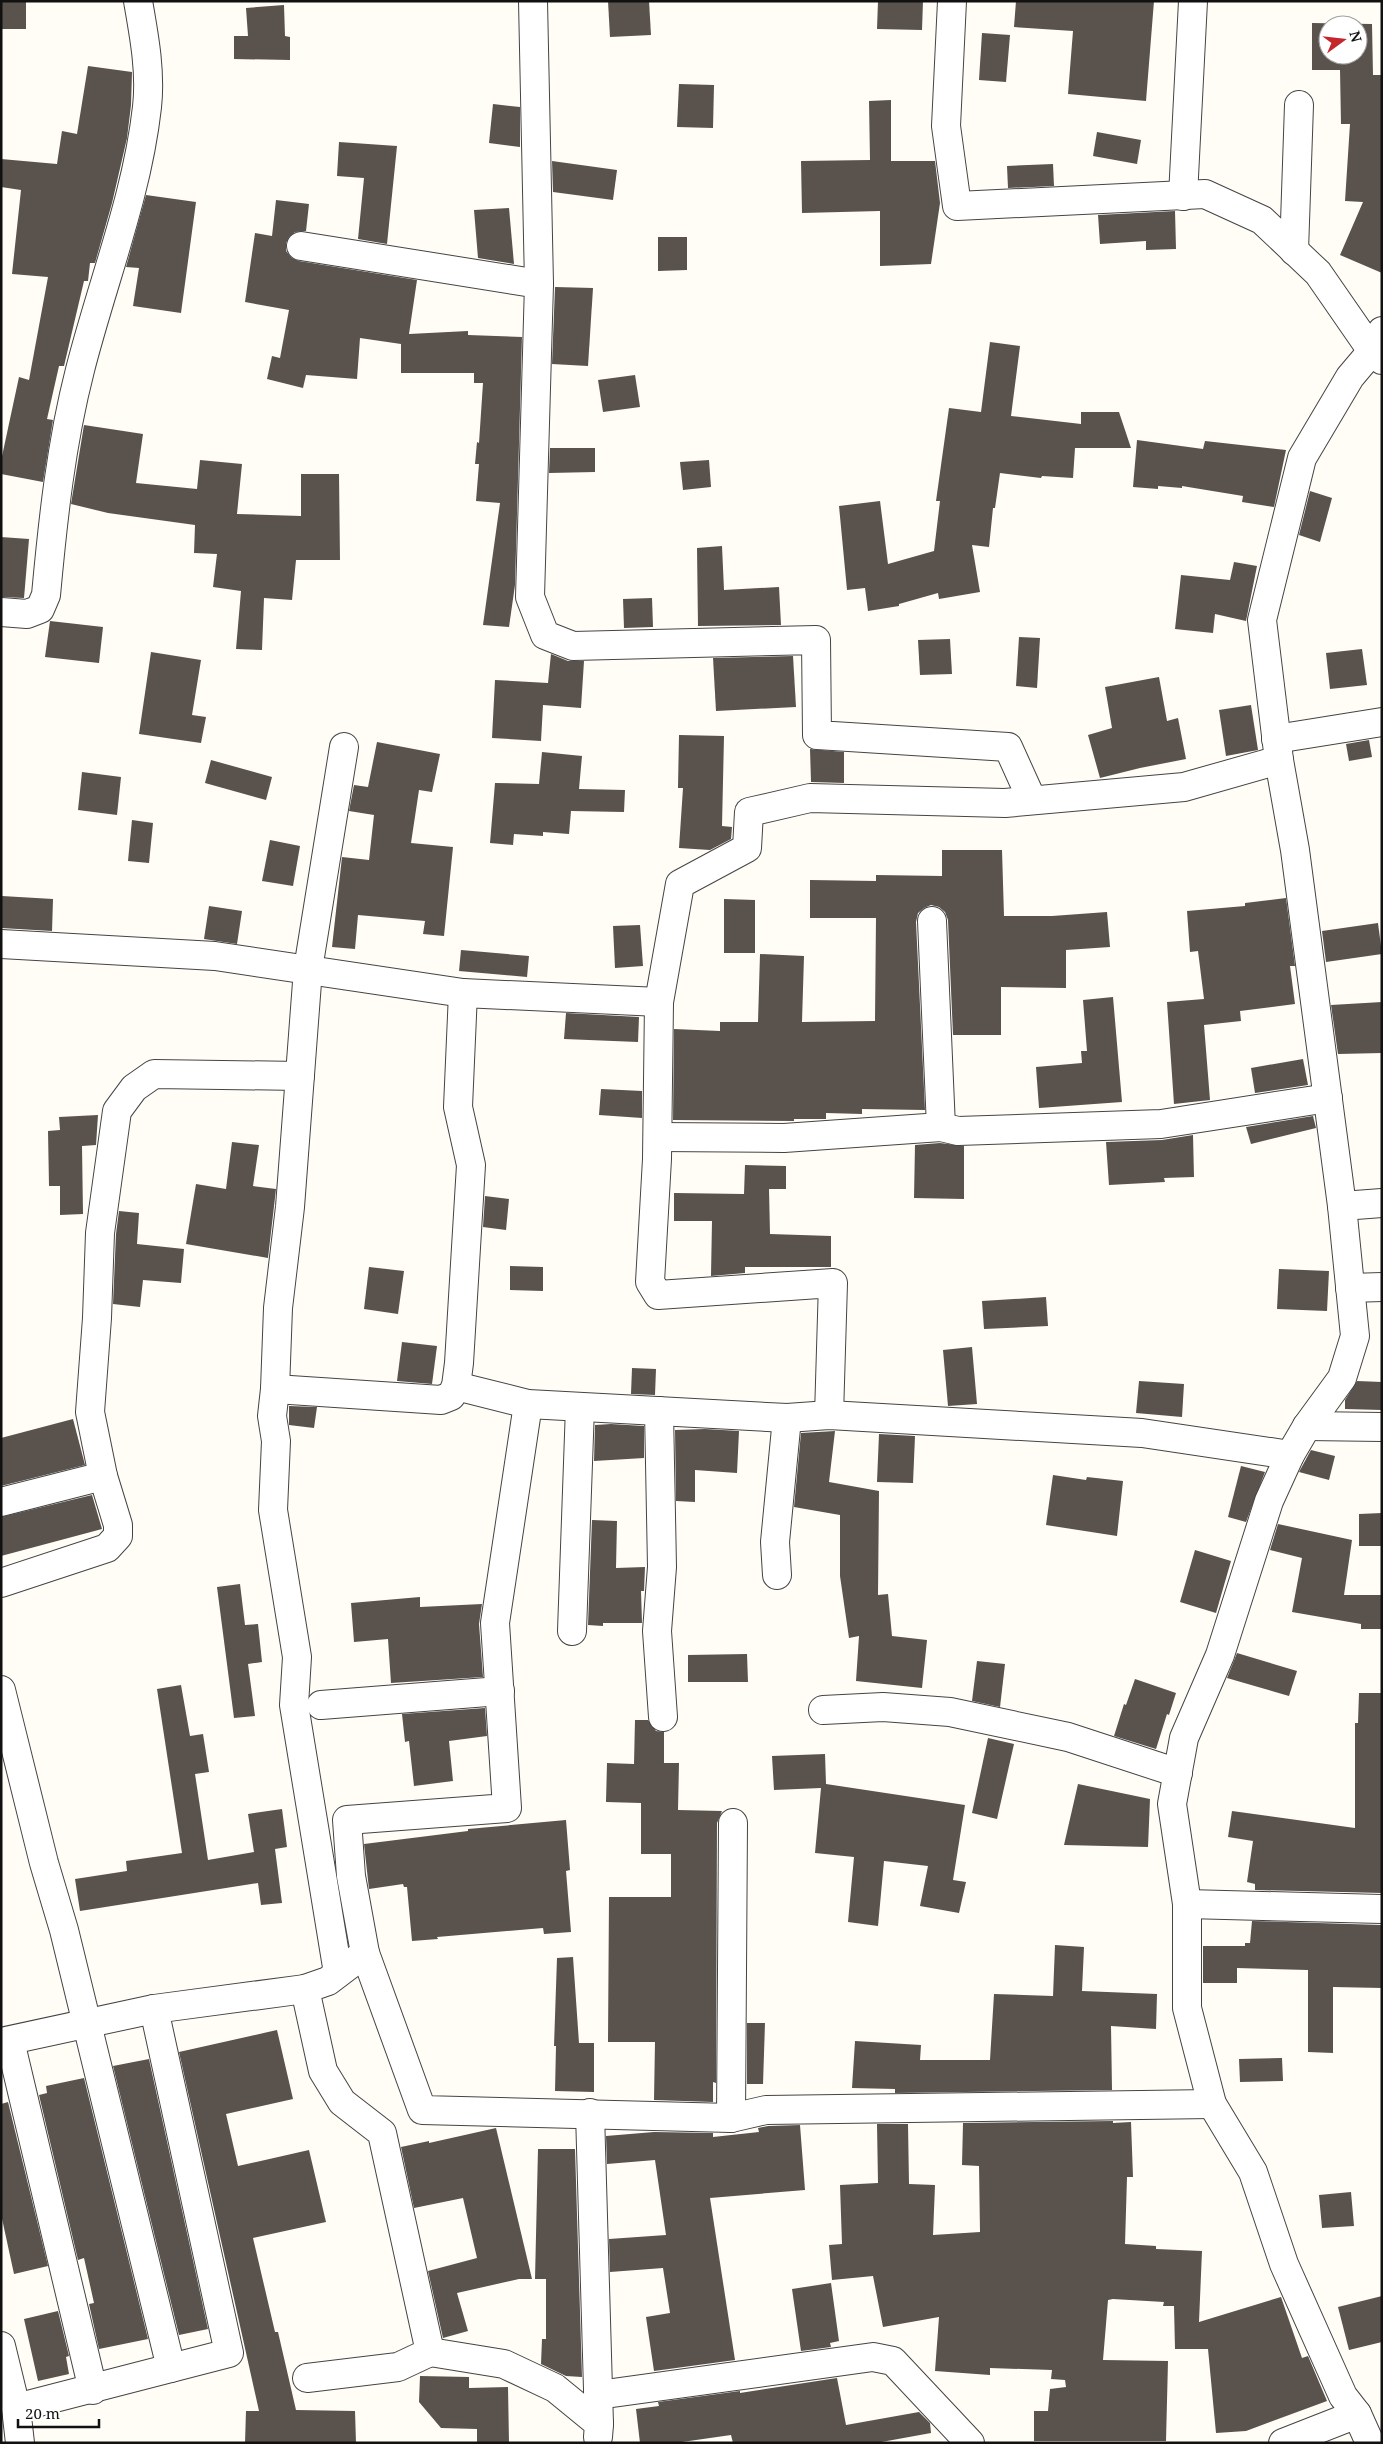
<svg xmlns="http://www.w3.org/2000/svg" width="1383" height="2444" viewBox="0 0 1383 2444" font-family="'Noto Serif',serif">
<style>
.building{fill:#5a524d;fill-rule:evenodd}
.lines{fill:none;stroke-linecap:round;stroke-linejoin:round}
.minor-casing{stroke:#444;stroke-width:30}
.minor{stroke:#fff;stroke-width:28}
</style>
<rect width="100%" height="100%" fill="#fffdf5"/>
<!-- building -->
<g class="building">
<rect x="1" y="1" width="25" height="28"/>
<path d="M608,1H649L651,35L610,37Z"/>
<path d="M878,1H923L922,30L877,29Z"/>
<path d="M1016,1H1154L1146,101L1068,94L1073,31L1014,27Z"/>
<path d="M284,5L285,36L290,37V60L234,59V36H248L246,8Z"/>
<path d="M1312,23L1372,24L1373,75H1382V273L1340,255L1363,202L1345,201L1350,124H1341L1340,70H1312ZM1328,25H1358V55H1328Z"/>
<path d="M982,33L1010,35L1006,82L979,80Z"/>
<path d="M88,66L132,72L131,105L127,138L112,203L95,263H90L88,281H84L64,366H59L47,419L53,420L43,482L1,474V461L19,377L29,380L48,277L12,274L21,190L1,187V159L57,164L62,131L77,134Z"/>
<path d="M679,84L714,85L713,128L677,127Z"/>
<path d="M891,100V161H935L940,203L931,264L880,266V211L802,213L801,161L870,160L869,101Z"/>
<path d="M493,104L520,107V147L489,143Z"/>
<path d="M1097,132L1141,140L1137,164L1093,156Z"/>
<path d="M339,142L397,146L387,244L358,239L364,178L337,176Z"/>
<path d="M552,161L617,170L613,200L553,192Z"/>
<path d="M1053,164L1054,186L1008,188L1007,166Z"/>
<path d="M146,195L196,202L181,313L133,306L139,268L126,267Z"/>
<path d="M276,200L309,204L306,231L295,232L289,237L286,243V251L292,258L299,261L417,280L409,334L468,331V335L522,337L515,585L509,627L483,625L500,503L476,501L479,464H475L477,442L479,443L483,383H474V373H401V344L360,338L357,379L306,375L303,388L267,379L272,356L280,358L289,310L245,302L255,233L272,236Z"/>
<path d="M509,208L514,264L478,258L474,210Z"/>
<path d="M1175,211L1176,249L1146,250V241L1100,244L1098,215Z"/>
<path d="M658,237H687V270L658,271Z"/>
<path d="M555,287L593,288L588,366L552,364Z"/>
<path d="M990,342L1020,346L1011,416L1081,424V412H1119L1131,448H1075L1073,478L1042,476L1041,478L1000,473L995,508H993L989,547L972,545L980,592L939,599L938,593L899,604V606L868,611L865,588L847,590L839,506L880,501L888,564L934,551L940,501H936L949,408L981,412Z"/>
<path d="M635,375L640,407L603,412L598,380Z"/>
<path d="M84,425L143,434L136,483L197,489L200,460L242,464L237,514L301,516V474H339L340,560H296L292,600L264,598L262,650L236,649L241,591L213,587L217,554L194,553L195,525L108,513L71,504Z"/>
<path d="M1137,440L1203,449L1205,441L1286,450L1274,507L1242,502L1243,496L1182,486V488L1158,486V489L1133,487Z"/>
<path d="M550,448H595V472L549,473Z"/>
<path d="M709,460L711,487L683,490L680,462Z"/>
<path d="M1310,491L1332,498L1320,542L1299,535Z"/>
<path d="M1,537L29,539L24,598L1,597Z"/>
<path d="M722,546L724,590L779,587L781,625L698,626L697,548Z"/>
<path d="M1234,562L1257,566L1246,621L1215,614L1213,633L1175,629L1181,575L1230,580Z"/>
<path d="M652,598L653,627L624,628L623,599Z"/>
<path d="M50,621L103,627L99,663L45,657Z"/>
<path d="M1019,637L1040,638L1037,688L1016,686Z"/>
<path d="M950,639L952,674L920,675L918,640Z"/>
<path d="M1362,649L1367,685L1330,689L1326,653Z"/>
<path d="M151,652L201,660L192,715L206,717L201,743L139,734Z"/>
<path d="M551,654L568,661H584L581,708L543,705L541,741L492,738L495,680L548,683Z"/>
<path d="M793,656L796,707L716,711L713,658Z"/>
<path d="M1159,677L1167,721L1178,718L1186,759L1140,768L1100,778L1088,735L1112,728L1105,687Z"/>
<path d="M1251,705L1258,750L1226,756L1219,710Z"/>
<path d="M679,735L724,736L722,826L732,827L731,839L710,850L679,848L683,788H678Z"/>
<path d="M1369,740L1372,757L1349,761L1346,744Z"/>
<path d="M377,742L440,754L432,792L419,790L411,843L453,847L444,936L423,934L425,921L358,915L355,949L332,947L342,857L369,860L374,815L349,811L354,785L368,787Z"/>
<path d="M810,749L844,752V783L811,782Z"/>
<path d="M542,752L582,756L579,789L625,790L624,812L571,811L569,834L543,832V836L514,834L513,845L490,843L495,783L539,784Z"/>
<path d="M211,760L272,777L266,800L205,783Z"/>
<path d="M82,772L121,777L117,815L78,810Z"/>
<path d="M132,820L153,823L149,863L128,861Z"/>
<path d="M270,840L300,846L293,886L262,881Z"/>
<path d="M942,850H1002L1004,916H1052L1107,912L1110,947L1066,950V988L1001,987V1035H953L948,920L945,912L939,907L931,905L924,908L918,913L916,922L925,1110L862,1109V1114L826,1113V1119H794V1121L673,1120L674,1029L720,1031V1022H758L760,954L804,956L802,1022L875,1021L876,918H810V880L876,881V875L942,876Z"/>
<path d="M2,896L53,899L52,931L1,928Z"/>
<path d="M1286,898L1295,966H1290L1295,1004L1240,1011L1241,1021L1204,1025L1210,1100L1174,1104L1167,1002L1204,999L1198,951L1190,952L1187,911L1245,906V903Z"/>
<path d="M724,899L755,900V953H724Z"/>
<path d="M209,906L242,911L237,944L204,939Z"/>
<path d="M1378,923L1382,954L1326,962L1322,931Z"/>
<path d="M640,925L643,966L615,968L613,926Z"/>
<path d="M461,950L529,956L527,977L459,971Z"/>
<path d="M1113,997L1122,1102L1039,1108L1036,1067L1082,1063L1081,1051H1087L1083,1000Z"/>
<path d="M1382,1002V1053L1338,1054L1331,1005Z"/>
<path d="M566,1013L639,1017L638,1042L564,1039Z"/>
<path d="M1303,1059L1308,1085L1255,1093L1251,1068Z"/>
<path d="M601,1089L642,1091V1118L599,1115Z"/>
<path d="M98,1115L96,1145L82,1146L83,1214L60,1215V1186H49L48,1131L60,1130L59,1117Z"/>
<path d="M1313,1116L1316,1128L1251,1144L1246,1127Z"/>
<path d="M1193,1135L1194,1177L1164,1178L1165,1182L1109,1185L1106,1142L1162,1140Z"/>
<path d="M232,1142L259,1145L253,1186L276,1189L268,1258L186,1244L196,1184L226,1189Z"/>
<path d="M940,1143L964,1146V1199L914,1198L915,1145Z"/>
<path d="M745,1165L786,1166V1189H769L770,1234L831,1236V1267H745V1273L711,1276L712,1221H674V1193L744,1194Z"/>
<path d="M485,1196L509,1199L506,1230L483,1227Z"/>
<path d="M119,1211L139,1213L137,1244L184,1249L181,1283L143,1280L140,1307L113,1304L116,1234Z"/>
<path d="M510,1266L543,1267V1291L510,1290Z"/>
<path d="M369,1267L404,1271L398,1314L364,1309Z"/>
<path d="M1279,1269L1329,1271L1327,1311L1277,1309Z"/>
<path d="M1046,1297L1048,1326L984,1329L982,1301Z"/>
<path d="M402,1342L437,1346L432,1384L397,1381Z"/>
<path d="M972,1347L977,1404L948,1406L943,1350Z"/>
<path d="M632,1368L656,1369L655,1395L631,1394Z"/>
<path d="M1139,1381L1184,1384L1182,1417L1136,1413Z"/>
<path d="M1357,1381L1382,1382V1410L1345,1409V1400Z"/>
<path d="M289,1406L317,1407L314,1428L289,1425Z"/>
<path d="M73,1419L85,1465L1,1486V1438Z"/>
<path d="M611,1424L644,1426V1458L594,1461L595,1425Z"/>
<path d="M705,1429L739,1431L737,1473L695,1470V1502L676,1501L675,1430Z"/>
<path d="M835,1431L829,1482L879,1491L878,1595L888,1594L892,1636L927,1640L922,1688L856,1681L859,1636L849,1638L840,1576V1515L794,1507L801,1433Z"/>
<path d="M879,1434L915,1436L913,1483L877,1482Z"/>
<path d="M1311,1450L1335,1456L1329,1480L1299,1472Z"/>
<path d="M1241,1466L1265,1472L1246,1522L1228,1517Z"/>
<path d="M1053,1475L1086,1480L1087,1477L1123,1481L1117,1536L1046,1525Z"/>
<path d="M92,1495L102,1529L1,1556V1517Z"/>
<path d="M1382,1513V1546H1359V1514Z"/>
<path d="M592,1520L617,1521L616,1568L645,1567L644,1591H641L642,1623H603V1626L588,1625Z"/>
<path d="M1278,1524L1352,1540L1344,1595H1382V1629H1361V1624L1292,1612L1302,1558L1270,1550Z"/>
<path d="M1195,1550L1231,1561L1216,1613L1180,1602Z"/>
<path d="M240,1584L245,1625L258,1624L262,1662L248,1664L255,1716L234,1718L217,1587Z"/>
<path d="M420,1597V1607L482,1604L479,1624L483,1677L391,1683L388,1639L354,1642L351,1603Z"/>
<path d="M1237,1653L1297,1671L1289,1696L1227,1678Z"/>
<path d="M747,1654L748,1682H688V1655Z"/>
<path d="M977,1661L1005,1664L1000,1707L972,1701Z"/>
<path d="M1135,1679L1176,1693L1169,1715L1167,1714L1156,1749L1114,1736L1124,1704L1126,1705Z"/>
<path d="M181,1685L190,1736L203,1734L209,1772L195,1774L208,1860L254,1852L248,1814L282,1809L287,1847L275,1849L282,1903L261,1905L258,1883L80,1911L75,1879L127,1871L126,1861L182,1853L157,1689Z"/>
<path d="M1359,1693H1382V1893L1255,1890V1884L1247,1882L1253,1841L1228,1837L1232,1811L1355,1828V1723H1358Z"/>
<path d="M485,1708L487,1736L449,1741L453,1781L414,1786L409,1741L405,1742L402,1714Z"/>
<path d="M635,1720H648L656,1731L664,1732V1763H679L678,1810L722,1811L717,1823L716,2083L713,2082V2102L654,2100L655,2042H608L609,1897H671V1854H641V1803L606,1802L607,1763L634,1764Z"/>
<path d="M988,1738L1014,1744L997,1819L972,1813Z"/>
<path d="M825,1754L826,1784L965,1805L953,1880L966,1882L959,1913L920,1906L928,1866L884,1861L878,1926L848,1922L854,1857L815,1853L821,1788L774,1790L772,1756Z"/>
<path d="M1078,1784L1150,1799L1148,1847L1064,1845Z"/>
<path d="M566,1820L570,1870L566,1871L571,1932L544,1934L543,1928L437,1937L438,1939L412,1941L407,1887H404L403,1884L369,1889L364,1844L468,1831V1829Z"/>
<path d="M1252,1921L1382,1925V1988L1333,1987V2053L1308,2052V1970L1237,1968V1983H1203V1946H1245V1943H1250Z"/>
<path d="M1055,1945L1084,1947L1082,1991L1157,1994L1156,2029L1111,2026L1112,2090L895,2093V2089L852,2088L855,2041L921,2045L920,2060H990L994,1994L1053,1996Z"/>
<path d="M573,1957L579,2043H594V2092L555,2091L556,2046H554L557,1958Z"/>
<path d="M747,2023H765L763,2084H747Z"/>
<path d="M277,2030L293,2099L226,2114L238,2166L309,2150L326,2222L253,2238L275,2332H278L296,2410L355,2411L356,2443H245L246,2411H259L179,2052Z"/>
<path d="M1282,2058L1283,2081L1240,2082L1239,2059Z"/>
<path d="M149,2059L208,2329L179,2335L113,2066Z"/>
<path d="M84,2078L148,2339L99,2349L89,2304L94,2303L84,2258L78,2260L39,2095L47,2093L46,2086Z"/>
<path d="M8,2102L48,2266L14,2274L1,2214V2104Z"/>
<path d="M1113,2121V2123L1131,2122L1133,2177H1127L1125,2244L1156,2246V2249L1202,2251L1199,2322L1281,2297L1302,2358L1308,2356L1327,2401L1246,2431L1216,2433L1208,2349H1175L1174,2306H1163L1164,2302L1113,2299L1108,2300L1103,2360L1168,2361L1166,2441H1034V2411H1048L1050,2389L1066,2387L1065,2380L1051,2379L1052,2370L990,2368V2375L935,2371L939,2317L883,2327L873,2276L832,2280L829,2245L842,2244L840,2185L878,2183L877,2124H908L909,2184L935,2185L933,2235L980,2232L979,2166L962,2165L963,2123Z"/>
<path d="M800,2125L805,2190L710,2198L735,2360L654,2371L646,2317L670,2313L663,2268L610,2272L609,2239L666,2235L655,2160L607,2164L606,2136L654,2132L713,2133V2137L759,2132L758,2128L768,2126Z"/>
<path d="M496,2128L532,2279H519L457,2293L468,2331L443,2338L428,2271L477,2258L463,2198L414,2208L401,2147L429,2141V2143Z"/>
<path d="M538,2149H575L582,2377L566,2376L541,2364L542,2339H546V2279H535Z"/>
<path d="M1351,2192L1354,2226L1322,2228L1319,2195Z"/>
<path d="M831,2283L839,2341L830,2343L831,2347L801,2351L792,2289Z"/>
<path d="M1382,2296V2342L1349,2350L1338,2307Z"/>
<path d="M58,2311L69,2356L66,2357L69,2374L38,2381L24,2319Z"/>
<path d="M420,2376L469,2377V2388L508,2387L509,2443H477V2429L441,2428L419,2402Z"/>
<path d="M837,2378L846,2425L919,2412L930,2423L931,2433L876,2443H733L731,2435L675,2443H640L636,2409L659,2406L658,2402L740,2391V2393Z"/>
</g>
<g class="lines">
<defs>
<g id="minor">
<path d="M533,1L539,284L530,597L545,635L573,646L816,640L817,735L1008,747L1032,800"/>
<path d="M952,1L946,126L957,206L1205,194L1262,220L1318,273L1372,351L1382,360"/>
<path d="M1183,196L1193,1"/>
<path d="M301,246L539,284"/>
<path d="M1294,251L1299,105"/>
<path d="M1,612L27,614L40,609L46,595C53,519 61,444 80,370C102,283 137,197 147,107C151,72 144,35 138,1"/>
<path d="M1276,739L1382,722"/>
<path d="M932,921L941,1127"/>
<path d="M1,944L215,956L463,993"/>
<path d="M659,1002L657,1159L650,1282L658,1295L833,1283L829,1415"/>
<path d="M658,1137L784,1138L941,1127L958,1131L1161,1124L1328,1098"/>
<path d="M1342,1206L1382,1203"/>
<path d="M1350,1288L1382,1287"/>
<path d="M456,1386L528,1404L787,1418L829,1415L1142,1433L1290,1455"/>
<path d="M275,1389L441,1400L451,1396L456,1386L459,1363L471,1165L458,1107L463,993L659,1002L680,884L747,848L749,812L810,798L1005,803L1184,787L1279,760"/>
<path d="M659,1411L662,1567L657,1631L663,1717"/>
<path d="M1307,1426L1382,1427"/>
<path d="M1,1502L103,1476"/>
<path d="M777,1575L775,1542L787,1418"/>
<path d="M1,1583L107,1548L118,1536V1525L103,1476L90,1412L97,1318L100,1233L117,1111L134,1088L154,1074L300,1076"/>
<path d="M572,1631L580,1407"/>
<path d="M1,1690L44,1863L64,1930L171,2368"/>
<path d="M321,1705L500,1691"/>
<path d="M823,1710L883,1707L950,1712L1068,1737L1178,1773"/>
<path d="M1187,1904L1382,1909"/>
<path d="M365,1953L422,2110L731,2118L766,2110L1212,2104"/>
<path d="M338,1973L294,1705L297,1657L273,1510L276,1441L272,1416L275,1389L278,1308L290,1207L308,969L344,747"/>
<path d="M10,2041L93,2390"/>
<path d="M1,2042L154,2009L305,1989"/>
<path d="M590,2113L599,2424"/>
<path d="M731,2118L733,1823"/>
<path d="M1,2346L16,2408L20,2443"/>
<path d="M430,2352L504,2364L555,2388L599,2424L598,2437"/>
<path d="M307,2378L398,2367L430,2352L382,2133L342,2102L323,2071L305,1989L328,1981L365,1953L351,1876L347,1820L507,1808L495,1623L528,1404"/>
<path d="M598,2395L873,2357L893,2361L970,2443"/>
<path d="M16,2408L229,2353L154,2009"/>
<path d="M1283,2443L1357,2414"/>
<path d="M1370,2443L1357,2414L1343,2396L1284,2264L1253,2172L1212,2104L1187,2008V1904L1172,1804L1184,1738L1220,1655L1269,1501L1290,1455L1307,1426L1342,1378L1355,1336L1342,1206L1295,850L1279,760L1262,620L1302,458L1350,377L1372,351L1382,331"/>
</g>
</defs>
<!-- minor casing -->
<use href="#minor" class="minor-casing"/>
<!-- minor -->
<use href="#minor" class="minor"/>
</g>
<!-- border -->
<rect width="1383" height="2444" fill="none" stroke="#111111" stroke-width="5"/>
<!-- north arrow -->
<g transform="translate(1343 40) rotate(75)"><circle r="24" fill="#ffffff" stroke="#a0a0a0"/>
<path d="M0-4L9 19L0 12L-9 19Z" fill="#c4262e"/>
<text y="-8" font-size="14" font-weight="bold" text-anchor="middle" fill="#111111">N</text>
</g>
<!-- scale -->
<path d="M18 2419v8h81v-8" fill="none" stroke="#111111" stroke-width="2.5"/>
<text x="25" y="2419" font-size="15" fill="#111111" stroke="#ffffff" stroke-width="4" paint-order="stroke">20 m</text>
</svg>
